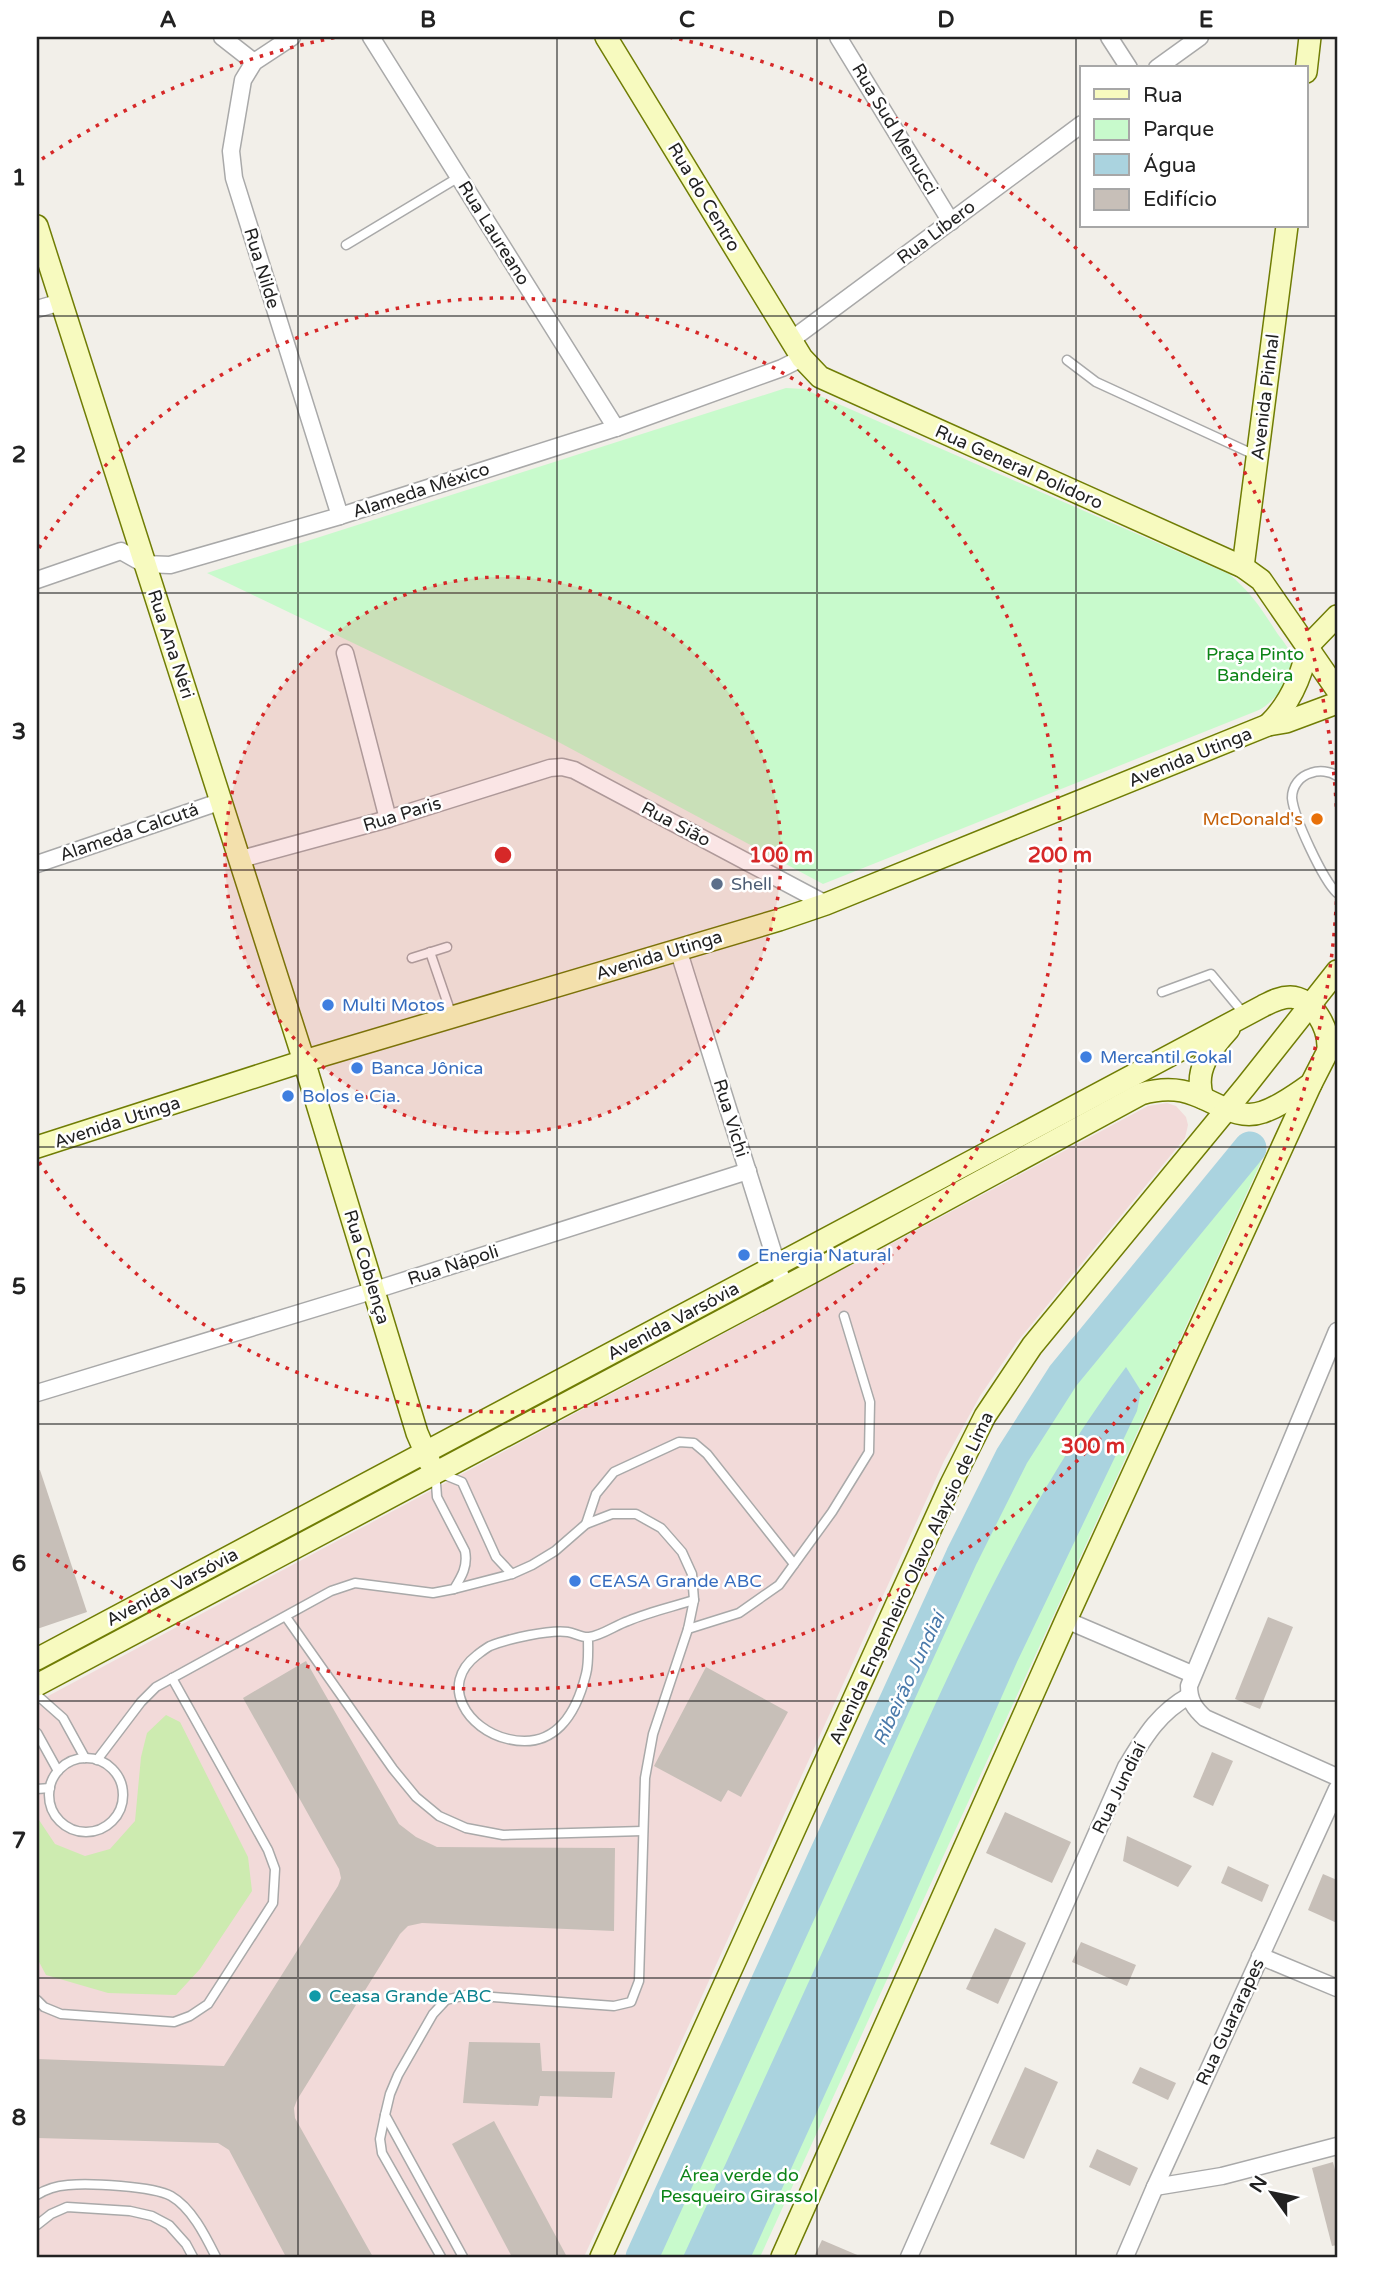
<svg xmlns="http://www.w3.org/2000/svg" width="1374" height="2294" viewBox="0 0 1374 2294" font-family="'Varela Round',sans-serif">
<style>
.commercial{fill:#f2dad9}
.grass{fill:#cdebb0}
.park{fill:#c8facc}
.water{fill:#aad3df}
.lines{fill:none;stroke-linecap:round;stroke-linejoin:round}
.river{stroke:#aad3df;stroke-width:33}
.building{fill:#c7bfb8}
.lane-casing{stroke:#a9a9a9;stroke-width:11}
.street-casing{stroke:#a9a9a9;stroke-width:19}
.secondary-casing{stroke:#707d05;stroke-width:24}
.lane{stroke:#fff;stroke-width:8}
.street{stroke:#fff;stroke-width:16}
.secondary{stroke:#f7fabf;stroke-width:21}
.grid{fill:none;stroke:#222;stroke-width:2;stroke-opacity:0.55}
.ring{fill:none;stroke:#d62828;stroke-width:3.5;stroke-dasharray:3.5 7}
.food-dot{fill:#e8710a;stroke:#fff;stroke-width:2.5}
.service-dot{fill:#5c6f8a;stroke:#fff;stroke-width:2.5}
.shop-dot{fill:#3f7fe0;stroke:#fff;stroke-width:2.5}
.culture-dot{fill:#0f9aa8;stroke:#fff;stroke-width:2.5}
.labels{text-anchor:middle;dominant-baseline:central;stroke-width:5;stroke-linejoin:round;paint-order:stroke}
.street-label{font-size:18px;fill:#222;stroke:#fff}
.park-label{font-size:18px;fill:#0c8416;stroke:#fff}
.food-label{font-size:18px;fill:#c56008;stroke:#fff;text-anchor:end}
.service-label{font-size:18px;fill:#4e5e75;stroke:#fff;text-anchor:start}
.shop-label{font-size:18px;fill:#366cbe;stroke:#fff;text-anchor:start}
.culture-label{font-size:18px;fill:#0d838f;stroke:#fff;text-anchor:start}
.water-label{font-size:19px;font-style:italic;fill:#4a7aab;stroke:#fff}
.centre{fill:#d62828;stroke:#fff;stroke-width:3.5}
.ring-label{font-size:21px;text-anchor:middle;font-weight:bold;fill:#d62828;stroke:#fff;stroke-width:5;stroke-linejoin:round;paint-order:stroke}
.neatline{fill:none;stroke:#222;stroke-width:2.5}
.grid-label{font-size:23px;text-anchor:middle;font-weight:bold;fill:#222}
</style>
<rect width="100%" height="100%" fill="#f2efe9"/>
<!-- commercial -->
<path class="commercial" d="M1167,1103L1176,1106L1186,1117L1188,1125L1185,1138L1017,1342L980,1396L944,1461L584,2257H37V1702L1148,1106Z"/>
<!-- grass -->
<path class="grass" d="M166,1715L180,1722L248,1857L252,1891L200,1969L176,1995L108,1993L46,1975L37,1958V1817L55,1844L85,1856L110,1849L135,1821L141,1757L147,1733Z"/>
<!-- park -->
<g class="park">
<path d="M786,388L804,389L1229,574C1250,591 1263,611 1277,633C1282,640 1290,649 1292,657C1296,673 1274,703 1259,710L823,884L551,738L207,573Z"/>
<path d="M1253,1159L1261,1162L760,2257H652L997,1508L1031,1443L1065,1385Z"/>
</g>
<!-- water -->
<path class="water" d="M1126,1367L1141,1391L1137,1411L1017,1662L861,2015L751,2257H683C752,2106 821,1955 890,1804C958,1653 1026,1500 1126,1367Z"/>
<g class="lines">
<!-- river -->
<path class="river" d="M642,2257L962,1556L1012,1456L1063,1376L1250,1148"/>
</g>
<!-- building -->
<g class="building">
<path d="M37,1470H40L87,1612L37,1629Z"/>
<path d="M1268,1617L1293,1627L1260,1709L1235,1699Z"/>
<path d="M306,1661L399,1824L416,1837L437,1847L615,1848L614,1931L422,1923L408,1926L400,1934L297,2100L294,2108L295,2118L373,2257H286L229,2150L218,2143L37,2138V2059L224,2066L338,1886L341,1878L339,1869L243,1698Z"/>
<path d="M706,1667L788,1712L741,1797L728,1790L721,1802L654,1766Z"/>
<path d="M1212,1752L1233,1761L1213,1806L1193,1797Z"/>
<path d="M1005,1812L1071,1842L1052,1883L986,1853Z"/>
<path d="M1127,1836L1192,1866L1178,1887L1123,1861Z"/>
<path d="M1228,1866L1269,1885L1262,1902L1221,1883Z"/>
<path d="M1323,1874L1337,1880V1923L1308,1910Z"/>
<path d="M995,1928L1026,1943L998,2004L966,1989Z"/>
<path d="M1081,1942L1136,1965L1127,1986L1072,1962Z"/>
<path d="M469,2042L540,2043L542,2071L615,2072L612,2098L540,2096L538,2106L463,2103Z"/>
<path d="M1025,2067L1058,2082L1024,2159L990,2144Z"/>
<path d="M1140,2067L1176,2083L1168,2100L1132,2083Z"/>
<path d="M494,2121L567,2257H512L452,2144Z"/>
<path d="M1097,2149L1138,2168L1130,2186L1089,2167Z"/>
<path d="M1333,2162L1337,2178V2245L1332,2246L1312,2168Z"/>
<path d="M822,2240L862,2257H814Z"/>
</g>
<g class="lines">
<defs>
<g id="lane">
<path d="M346,245L459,177"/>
<path d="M1067,360L1096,382L1255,455"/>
<path d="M1337,776C1330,771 1319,770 1311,773C1300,776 1292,786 1292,798C1294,818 1323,880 1337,893"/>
<path d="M430,952L452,1016"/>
<path d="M412,958L447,947"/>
<path d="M1162,992L1211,974L1245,1015"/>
<path d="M586,1524L596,1494L614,1472L679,1442L694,1443L707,1454L794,1564"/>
<path d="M454,1589L512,1574L532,1565L555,1551L586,1524L612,1514H636L661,1528L682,1552L692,1574L694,1600L688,1629L653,1734L645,1778L639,1981L631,2002L614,2006L466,1995L446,2000L433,2014L398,2075L390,2094L385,2115L463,2257"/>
<path d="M286,1617L393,1769L416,1797L439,1816L466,1828L503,1835L643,1831"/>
<path d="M688,1629L739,1613L779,1585L832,1512L869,1452L870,1402L844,1316"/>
<path d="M588,1637C588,1649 589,1663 586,1674C576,1715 554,1750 508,1739C468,1730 438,1685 477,1655C481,1652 486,1648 490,1646C507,1639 551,1629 568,1632C575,1633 582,1638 589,1637C601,1636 616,1625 628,1621C649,1612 672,1607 694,1600"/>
<path d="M37,1695L63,1718L85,1758"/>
<path d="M37,1733L58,1771"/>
<circle cx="86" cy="1795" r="37"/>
<path d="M97,1760L141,1702L156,1687L331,1591L355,1583L433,1593L454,1589C462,1576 468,1566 465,1551L437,1497L435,1471L462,1482L496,1557L512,1574"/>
<path d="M37,1789L50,1788"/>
<path d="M37,2000L44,2007L61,2014L174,2022L190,2016L208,2004L273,1903L275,1869L268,1850L172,1678"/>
<path d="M385,2115L380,2139L382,2153L441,2257"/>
<path d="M37,2195C46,2189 56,2186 68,2185C89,2183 153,2186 171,2196C192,2208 206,2237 216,2257"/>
<path d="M37,2225L51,2214L67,2207L130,2211L152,2216L169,2225L186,2244L193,2257"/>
</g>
<g id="street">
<path d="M222,37L254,62"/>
<path d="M292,37L254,62L243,80L231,151L234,178L340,516"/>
<path d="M371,37L616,428"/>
<path d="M838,37L951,222"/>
<path d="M1109,37L1129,68"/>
<path d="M1157,68L1200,37"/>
<path d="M37,309L61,302"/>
<path d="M791,340L1082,124"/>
<path d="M37,580L121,551L144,564L170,565L340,516L616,428L782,368L802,358"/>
<path d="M345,653L388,819"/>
<path d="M241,859L388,819L550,768L562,767L574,770L826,904"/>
<path d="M37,864L222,801"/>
<path d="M678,949L784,1287"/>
<path d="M1337,1331L1189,1686C1189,1701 1195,1709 1205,1718L1337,1777"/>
<path d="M37,1393L375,1290L748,1171"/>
<path d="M1066,1620L1192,1674"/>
<path d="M1260,1956L1337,1988"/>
<path d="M1155,2187L1222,2176L1337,2146"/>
<path d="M909,2257L1126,1767C1144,1738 1158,1713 1189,1696"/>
<path d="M1125,2257L1155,2187L1337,1789"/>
</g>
<g id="secondary">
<path d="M606,37L791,340L802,358L820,377L1243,567L1261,580L1337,690"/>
<path d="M1306,72L1310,37"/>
<path d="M37,226L304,1061L417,1433L430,1463"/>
<path d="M1243,567L1287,226"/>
<path d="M1308,646L1337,616"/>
<path d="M1268,725C1290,704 1302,675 1308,646"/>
<path d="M1203,1098C1193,1070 1211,1049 1229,1029"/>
<path d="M37,1147L304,1061L779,920L826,904L1268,725L1286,722L1337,703"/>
<path d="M37,1659L1263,1006C1271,1002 1280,997 1290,997C1314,998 1329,1029 1328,1049"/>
<path d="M37,1685L811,1273L1141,1094C1158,1089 1178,1088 1195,1095C1218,1103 1238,1121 1263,1112C1281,1106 1296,1094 1311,1084"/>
<path d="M601,2257L951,1484L985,1416L1032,1346L1246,1086L1337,971"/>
<path d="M782,2257L1066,1620L1311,1084L1334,1039"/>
</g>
</defs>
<!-- lane casing -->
<use href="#lane" class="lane-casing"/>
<!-- street casing -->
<use href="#street" class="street-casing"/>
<!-- secondary casing -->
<use href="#secondary" class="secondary-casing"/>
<!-- lane -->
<use href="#lane" class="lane"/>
<!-- street -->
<use href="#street" class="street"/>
<!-- secondary -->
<use href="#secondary" class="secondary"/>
</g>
<!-- grid -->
<path class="grid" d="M298,37V2257M557,37V2257M817,37V2257M1076,37V2257M37,316H1337M37,593H1337M37,870H1337M37,1147H1337M37,1424H1337M37,1701H1337M37,1978H1337"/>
<!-- distance rings -->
<circle cx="503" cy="855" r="278" fill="#d62828" fill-opacity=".12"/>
<g class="ring">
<circle cx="503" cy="855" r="278"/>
<path d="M39 548A557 557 0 1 1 39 1162"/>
<path d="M1337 891A835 835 0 0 1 42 1551M42 159A835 835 0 0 1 337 37M669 37A835 835 0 0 1 1337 819"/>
</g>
<!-- markers -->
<circle class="food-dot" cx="1317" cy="819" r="7"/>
<circle class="service-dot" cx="717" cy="884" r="7"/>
<g class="shop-dot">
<circle cx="328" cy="1005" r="7"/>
<circle cx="1086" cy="1057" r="7"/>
<circle cx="357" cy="1068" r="7"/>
<circle cx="288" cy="1096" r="7"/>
<circle cx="744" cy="1255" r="7"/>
<circle cx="575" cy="1581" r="7"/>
</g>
<circle class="culture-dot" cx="315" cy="1996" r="7"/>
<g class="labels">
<!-- street labels -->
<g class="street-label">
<text transform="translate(895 129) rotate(59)">Rua Sud Menucci</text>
<text transform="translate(704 197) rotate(59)">Rua do Centro</text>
<text transform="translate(936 232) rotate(-37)">Rua Líbero</text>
<text transform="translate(494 233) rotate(58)">Rua Laureano</text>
<text transform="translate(262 268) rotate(73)">Rua Nilde</text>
<text transform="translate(1265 397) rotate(-83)">Avenida Pinhal</text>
<text transform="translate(1019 467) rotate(24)">Rua General Polidoro</text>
<text transform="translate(421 490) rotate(-18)">Alameda México</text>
<text transform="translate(171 644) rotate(72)">Rua Ana Néri</text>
<text transform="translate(1190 757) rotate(-22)">Avenida Utinga</text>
<text transform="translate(402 814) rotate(-17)">Rua Paris</text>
<text transform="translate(676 824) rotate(28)">Rua Sião</text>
<text transform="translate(129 832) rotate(-19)">Alameda Calcutá</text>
<text transform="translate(659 955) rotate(-17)">Avenida Utinga</text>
<text transform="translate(731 1118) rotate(73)">Rua Vichi</text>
<text transform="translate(117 1122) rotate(-18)">Avenida Utinga</text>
<text transform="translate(453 1265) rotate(-18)">Rua Nápoli</text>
<text transform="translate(367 1267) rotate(73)">Rua Coblença</text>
<text transform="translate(673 1321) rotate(-28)">Avenida Varsóvia</text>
<text transform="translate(911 1578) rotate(-65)">Avenida Engenheiro Olavo Alaysio de Lima</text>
<text transform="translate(172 1587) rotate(-28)">Avenida Varsóvia</text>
<text transform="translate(1119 1788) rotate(-64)">Rua Jundiaí</text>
<text transform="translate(1230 2022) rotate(-65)">Rua Guararapes</text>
</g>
<!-- park labels -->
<g class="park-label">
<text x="1255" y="654">Praça Pinto<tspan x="1255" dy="21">Bandeira</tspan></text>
<text x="739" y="2175">Área verde do<tspan x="739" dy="21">Pesqueiro Girassol</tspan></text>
</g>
<!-- food labels -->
<g class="food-label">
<text x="1303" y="819">McDonald's</text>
</g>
<!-- service labels -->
<g class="service-label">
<text x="731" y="884">Shell</text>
</g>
<!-- shop labels -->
<g class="shop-label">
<text x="342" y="1005">Multi Motos</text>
<text x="1100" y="1057">Mercantil Cokal</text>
<text x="371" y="1068">Banca Jônica</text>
<text x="302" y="1096">Bolos e Cia.</text>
<text x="758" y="1255">Energia Natural</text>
<text x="589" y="1581">CEASA Grande ABC</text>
</g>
<!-- culture labels -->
<g class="culture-label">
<text x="329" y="1996">Ceasa Grande ABC</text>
</g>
<!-- water labels -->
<g class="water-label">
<text transform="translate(909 1679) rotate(-65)">Ribeirão Jundiaí</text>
</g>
</g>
<circle cx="503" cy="855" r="10" class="centre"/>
<g class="ring-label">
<text x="781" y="862">100 m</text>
<text x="1060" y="862">200 m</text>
<text x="1093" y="1453">300 m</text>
</g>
<!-- border -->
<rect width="1374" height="2294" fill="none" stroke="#ffffff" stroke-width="77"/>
<!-- legend -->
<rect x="1080" y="66" width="228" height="161" fill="#ffffff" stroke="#a7a7a7" stroke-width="2"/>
<rect x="1094" y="89" width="35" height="10" fill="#f7fabf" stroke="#a7a7a7" stroke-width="2"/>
<text x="1143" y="102" font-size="21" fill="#222222">Rua</text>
<rect x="1094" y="119" width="35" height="21" fill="#c8facc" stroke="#a7a7a7" stroke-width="2"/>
<text x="1143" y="136" font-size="21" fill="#222222">Parque</text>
<rect x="1094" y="154" width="35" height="21" fill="#aad3df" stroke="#a7a7a7" stroke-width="2"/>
<text x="1143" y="172" font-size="21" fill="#222222">Água</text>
<rect x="1094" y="189" width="35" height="21" fill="#c7bfb8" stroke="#a7a7a7" stroke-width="2"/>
<text x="1143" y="206" font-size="21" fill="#222222">Edifício</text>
<!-- north arrow -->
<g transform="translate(1272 2193) rotate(303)" stroke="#ffffff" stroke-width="5" paint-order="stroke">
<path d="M0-5L12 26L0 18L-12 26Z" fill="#222222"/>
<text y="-10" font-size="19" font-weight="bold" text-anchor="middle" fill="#222222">N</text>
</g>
<rect x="38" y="38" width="1298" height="2218" class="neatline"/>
<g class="grid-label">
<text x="168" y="27">A</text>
<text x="428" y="27">B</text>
<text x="687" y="27">C</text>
<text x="946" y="27">D</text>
<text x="1206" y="27">E</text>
<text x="19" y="185">1</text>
<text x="19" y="462">2</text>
<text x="19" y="739">3</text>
<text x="19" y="1016">4</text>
<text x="19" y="1294">5</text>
<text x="19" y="1571">6</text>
<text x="19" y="1848">7</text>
<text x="19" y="2125">8</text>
</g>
</svg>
